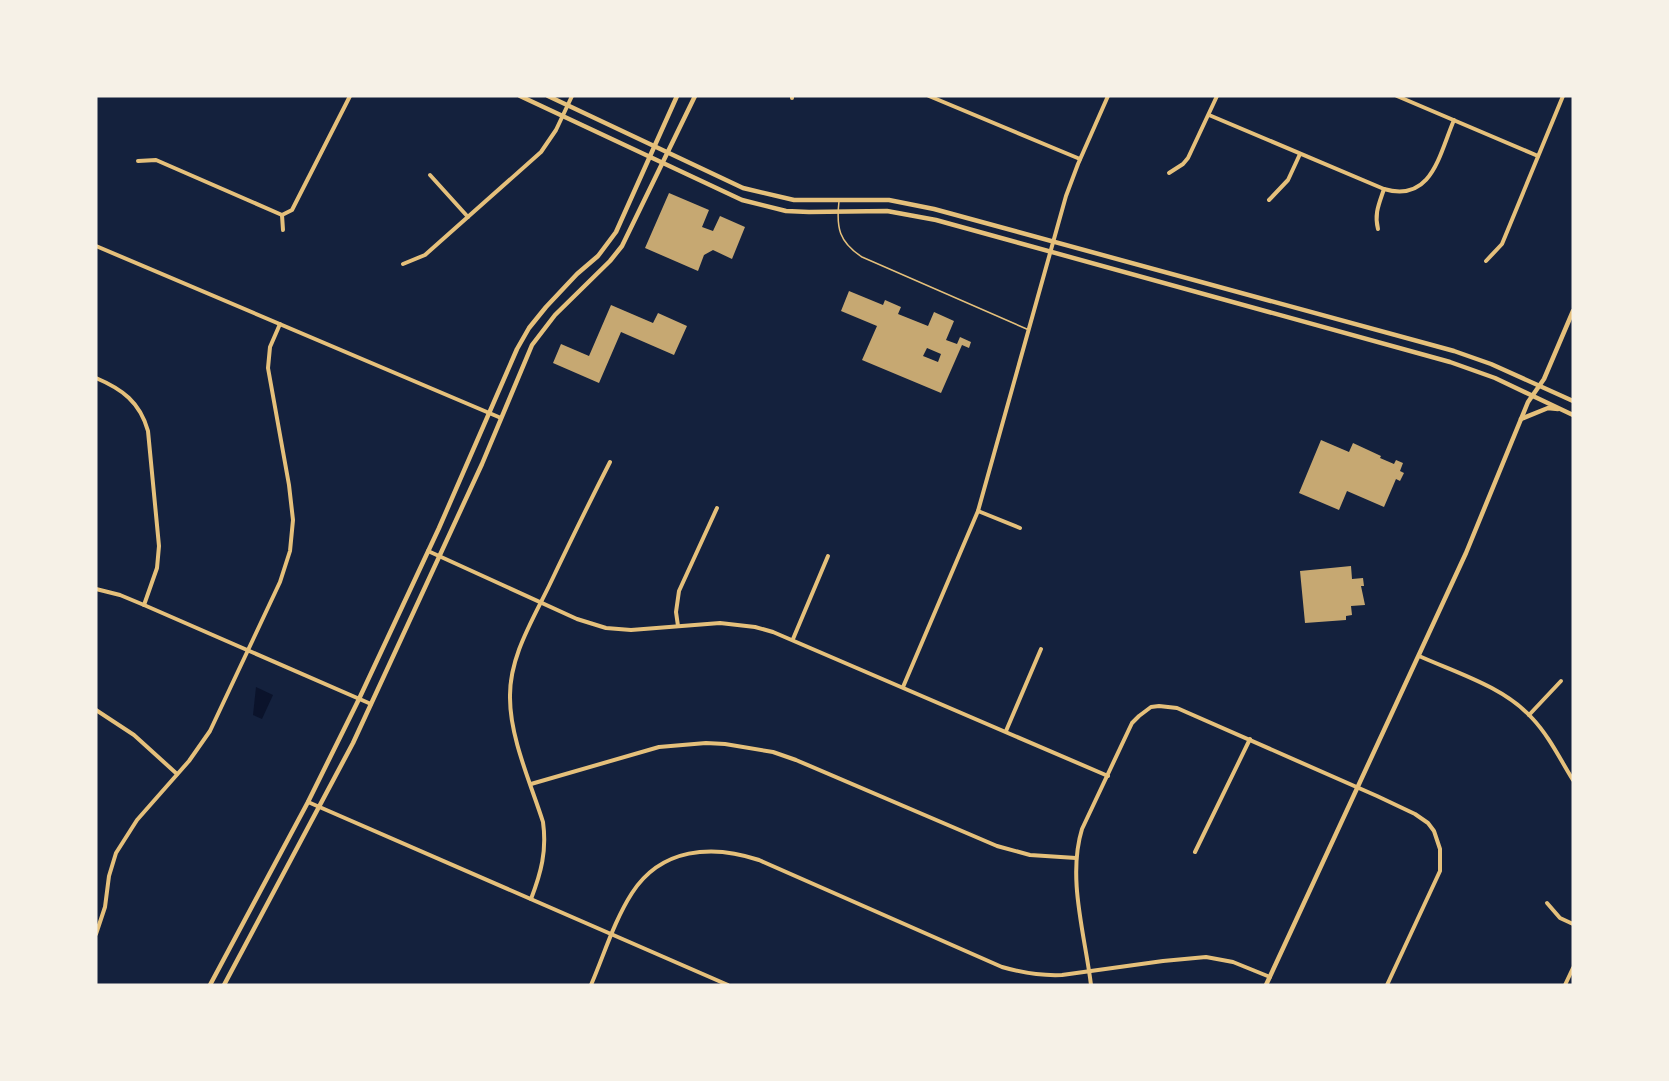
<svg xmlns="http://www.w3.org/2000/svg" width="1669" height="1081" viewBox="0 0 1669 1081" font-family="Lora,serif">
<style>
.water{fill:#0b132b}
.building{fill:#c6a872;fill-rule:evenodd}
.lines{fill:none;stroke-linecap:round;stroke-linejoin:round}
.service{stroke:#e5c07b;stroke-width:1.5}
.minor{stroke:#e5c07b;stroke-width:4}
.tertiary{stroke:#e5c07b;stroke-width:4.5}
</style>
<rect width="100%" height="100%" fill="#14213d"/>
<!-- water -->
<path class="water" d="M256,687L273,695L262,719L253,715Z"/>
<!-- building -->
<g class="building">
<path d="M669,193L709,210L702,227L713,231L720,216L745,227L732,259L713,250L704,255L698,271L645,248Z"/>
<path d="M849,291L883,305L885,300L901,307L898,314L928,326L934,312L954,321L946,340L957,344L960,337L971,342L969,348L962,345L941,393L862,360L877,326L841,311ZM927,348L941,354L938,362L923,356Z"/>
<path d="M611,305L653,323L658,313L687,326L674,355L621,332L599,383L553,363L561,344L589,356Z"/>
<path d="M1321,440L1349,452L1353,443L1381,456L1380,458L1394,464L1396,460L1403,463L1400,471L1404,473L1400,481L1396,479L1384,507L1347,491L1339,510L1299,493Z"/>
<path d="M1351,566L1352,579L1363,578L1364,586H1361L1365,605L1351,606L1352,615L1346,616V620L1305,623L1300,571Z"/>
</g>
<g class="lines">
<!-- service -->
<path class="service" d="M839,201C836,228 839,242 862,257L1029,330"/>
<!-- minor -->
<g class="minor">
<path d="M929,96L1080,159"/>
<path d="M1397,96L1538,156"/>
<path d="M792,98V96"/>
<path d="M1209,115L1384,189C1432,203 1439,155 1454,120"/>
<path d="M138,161L156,160L282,215"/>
<path d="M1169,173L1183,164L1188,158L1217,96"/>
<path d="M430,175L468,217"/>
<path d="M1269,200L1288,180L1300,154"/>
<path d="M282,215L292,210L350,96"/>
<path d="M282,215L283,230"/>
<path d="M1378,229C1374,214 1379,204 1384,189"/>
<path d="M96,246L501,418"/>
<path d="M1486,261L1502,244L1563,96"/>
<path d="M403,264L425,255L541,152L556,130L572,96"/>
<path d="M96,378C122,389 140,402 148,431L159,546L157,568L144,605"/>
<path d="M978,511L1020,528"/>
<path d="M428,551L577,619L606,628L631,630L720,623L755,627L773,632L1108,776"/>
<path d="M96,589L120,595L144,605L371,704"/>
<path d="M678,626L676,612L679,591L717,508"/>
<path d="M793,639L828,556"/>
<path d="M1419,656C1457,673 1504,687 1532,718C1549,736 1560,759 1573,780"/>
<path d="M903,687L978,511L1066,196L1078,164L1108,96"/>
<path d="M96,710L134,735L177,774"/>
<path d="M1529,715L1561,681"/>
<path d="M1006,731L1041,649"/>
<path d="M531,784L659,747L706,743L725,744L773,752L796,760L997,846L1030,855L1076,858"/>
<path d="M308,802L728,985"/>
<path d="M1195,852L1250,739"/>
<path d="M531,899C541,873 547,851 543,822C531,784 510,738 510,698C509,658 532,621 549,586C569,544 589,503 610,462"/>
<path d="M1547,903L1560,918L1573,924"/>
<path d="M96,934L105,907L109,876L116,853L137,820L189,761L210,731L280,582L290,551L293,520L289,485L268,368L270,347L280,324"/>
<path d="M591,985C604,955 614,921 632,893C661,848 712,844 759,860L1002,967C1023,973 1041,976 1062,975L1163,961L1206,957L1233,962L1270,977"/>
<path d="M1091,985C1085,935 1067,878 1082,829L1132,723L1139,716L1151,707L1159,706L1177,708L1377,796L1415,814L1428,823L1434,831L1440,849V871L1387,985"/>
<path d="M1565,985L1573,968"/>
</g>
<!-- tertiary -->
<g class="tertiary">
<path d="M520,96L742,200L786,211L809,212L887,211L936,220L1450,362L1495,378L1573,415"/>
<path d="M548,96L743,188L794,200H889L934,209L1454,351L1491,364L1573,401"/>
<path d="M1521,419L1548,408L1558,409"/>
<path d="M210,985L308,802L359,699L439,528L517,349L529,328L546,307L577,274L598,256L616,232L677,96"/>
<path d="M224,985L353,743L482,464L532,345L555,315L610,261L622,246L695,96"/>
<path d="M1266,985L1466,553L1528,402L1544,379L1573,311"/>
</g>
</g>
<!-- border -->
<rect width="1669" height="1081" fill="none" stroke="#f6f1e7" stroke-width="195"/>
</svg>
